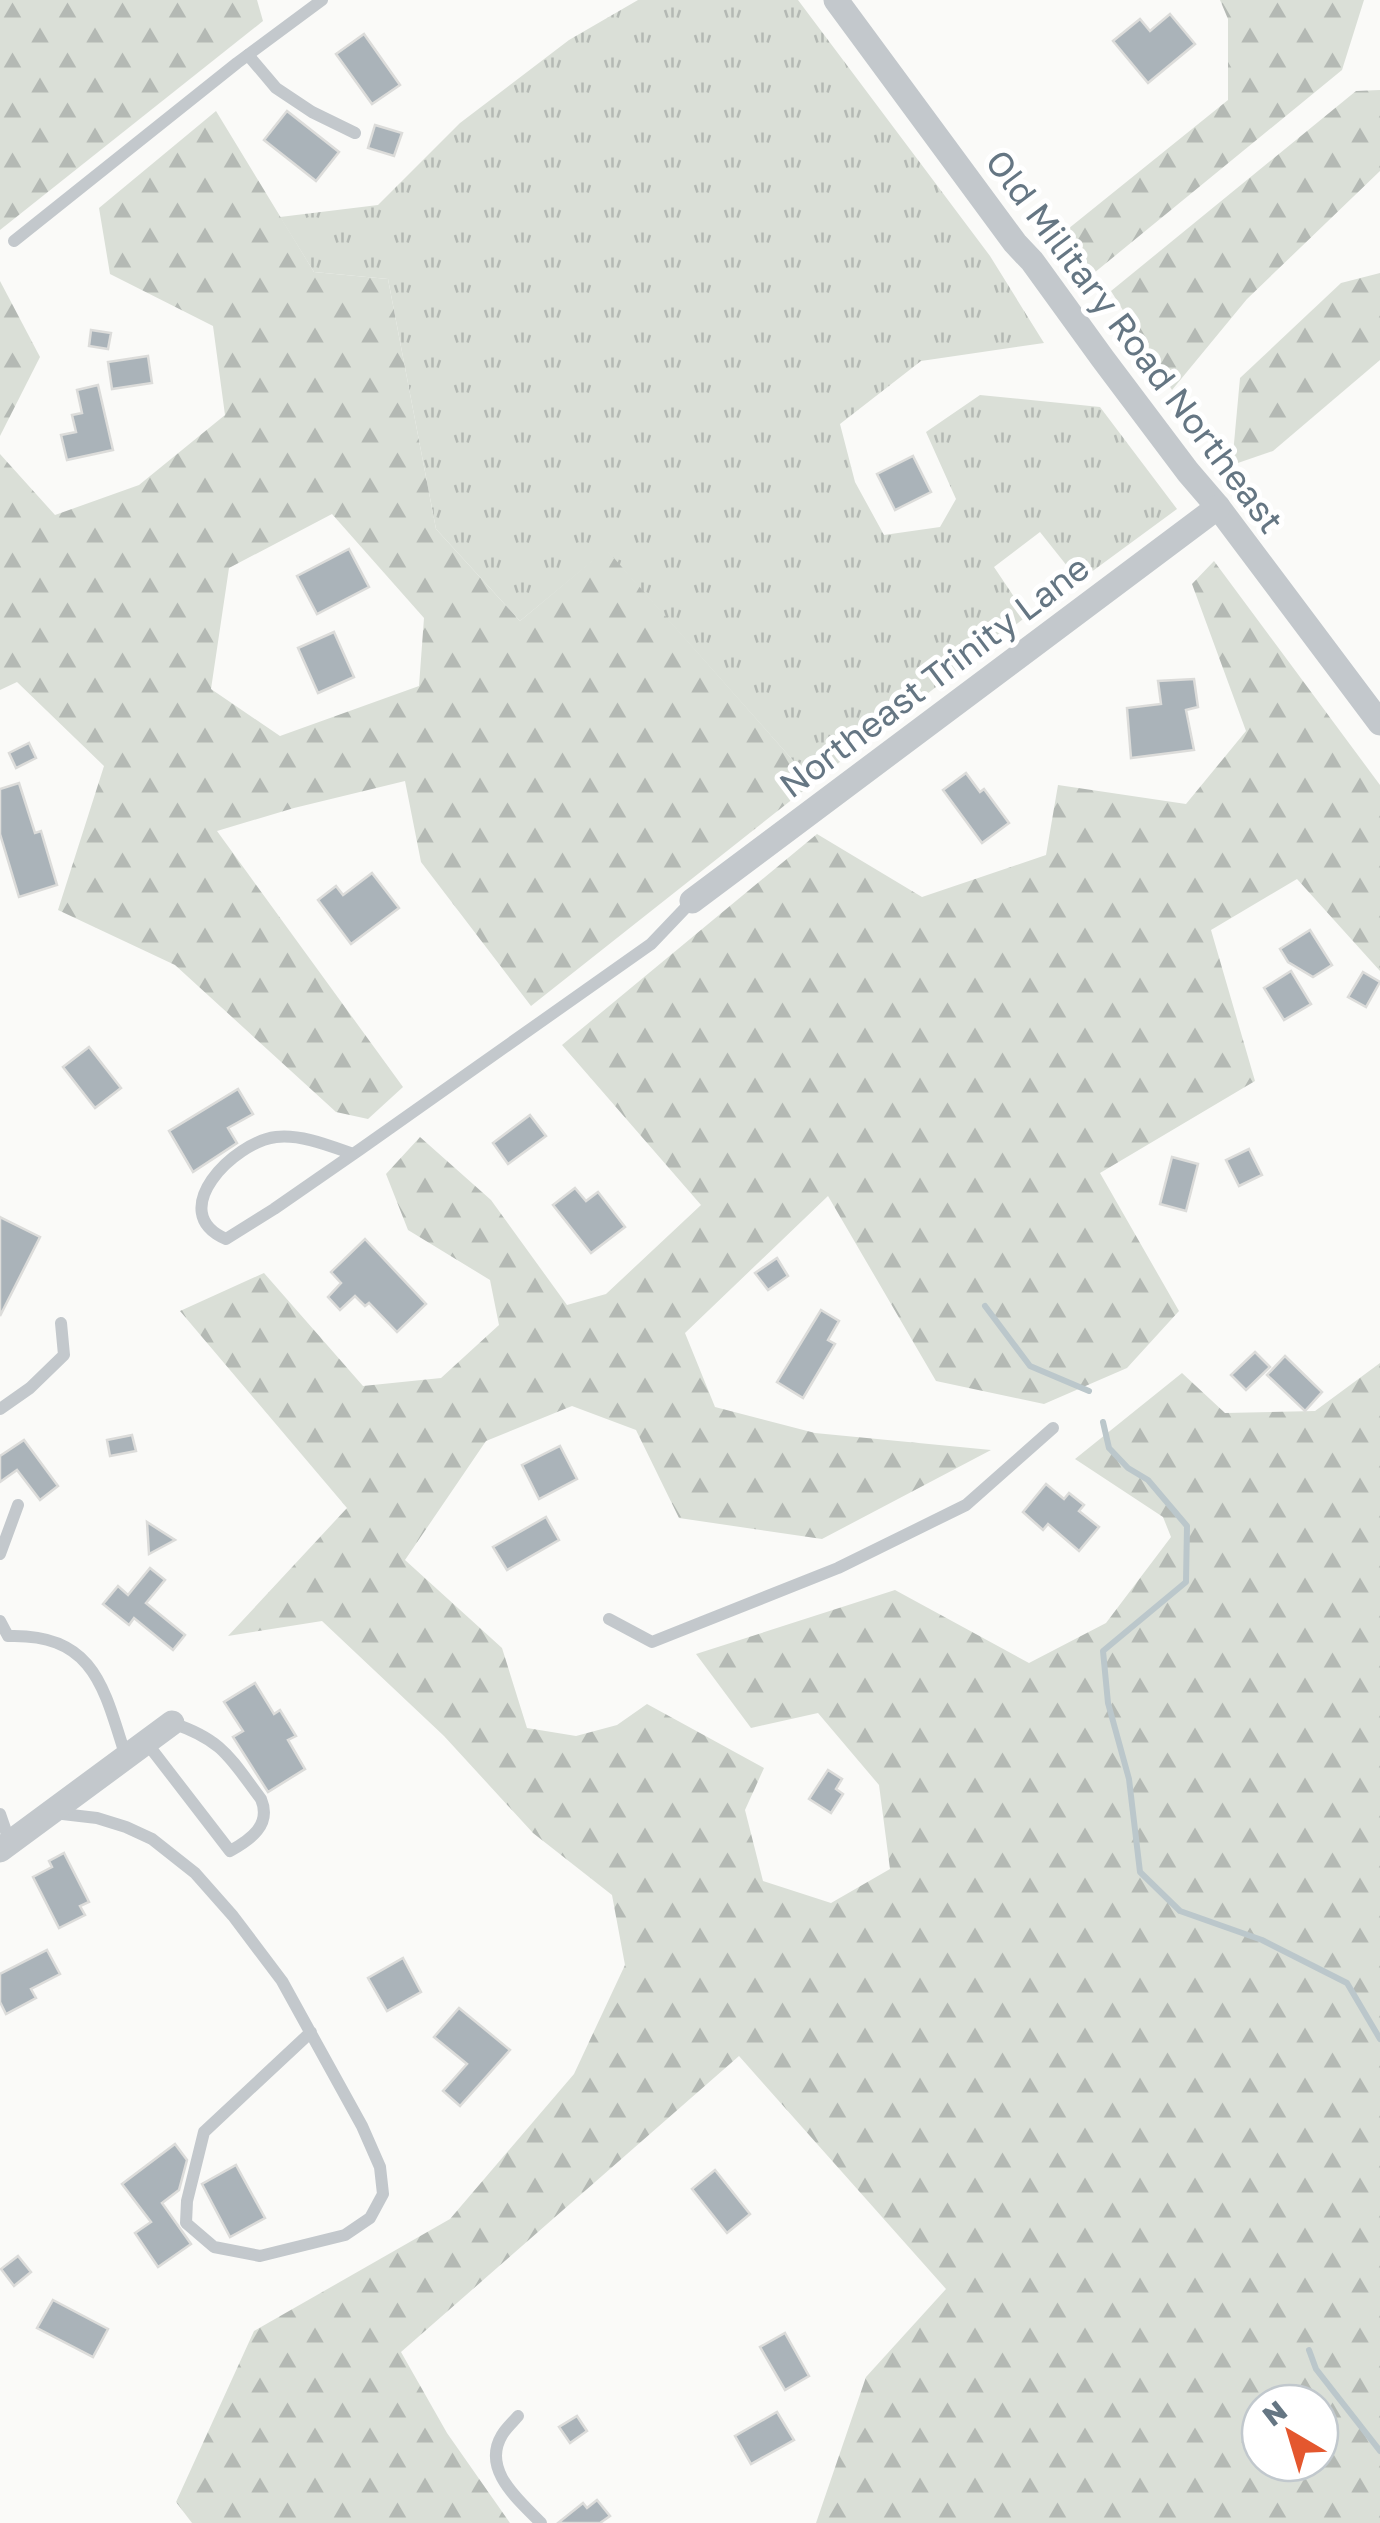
<svg xmlns="http://www.w3.org/2000/svg" width="1380" height="2523" viewBox="0 0 1380 2523" font-family="'Golos Text',sans-serif">
<style>
.grass{fill:url(#grass-tufts)}
.forest{fill:url(#forest-firs);fill-rule:evenodd}
.lines{fill:none;stroke-linecap:round;stroke-linejoin:round}
.stream{stroke:#bbc7cb;stroke-width:6}
.building{fill:#aab3b9;stroke:#dcdcda;stroke-width:2.5}
.service{stroke:#c3c8cc;stroke-width:12}
.minor{stroke:#c3c8cc;stroke-width:25}
.labels{text-anchor:middle;dominant-baseline:central;stroke-width:10;stroke-linejoin:round;paint-order:stroke}
.street-label{font-size:35px;fill:#657683;stroke:#fff}
</style>
<defs>
<pattern id="grass-tufts" width="24" height="20" patternUnits="userSpaceOnUse" patternTransform="scale(2.5)"><rect width="24" height="20" fill="#dadfd7"/><path d="M3 7l-1-3M5 7V3M7 7l1-3M15 17l-1-3M17 17v-4M19 17l1-3" fill="none" stroke="#b4b9b4"/></pattern>
<pattern id="forest-firs" width="22" height="20" patternUnits="userSpaceOnUse" patternTransform="scale(2.5)"><rect width="22" height="20" fill="#dadfd7"/><path d="M5 1l3.5 6h-7zM16 11l3.5 6h-7z" fill="#b4b9b4"/></pattern>
</defs>
<rect width="100%" height="100%" fill="#fafaf8"/>
<!-- grass -->
<path class="grass" d="M638,0H798L990,256L1044,343L921,361L840,424L855,482L884,535L940,527L956,499L926,432L980,395L1100,407L1177,509L1079,581L1040,532L994,567L1027,616L813,783L606,550L520,621L436,529L388,279L314,272L280,217L378,205L460,123L569,40Z"/>
<!-- forest -->
<g class="forest">
<path d="M0,0H257L263,21L0,230Z"/>
<path d="M1220,0H1364L1342,70L1094,273L1063,233L1228,100V19Z"/>
<path d="M1380,90V171L1247,299L1172,390L1111,291L1356,91Z"/>
<path d="M216,111L314,272L388,279L436,529L520,621L606,549L813,783L531,1006L421,862L405,781L294,808L217,831L403,1087L368,1119L336,1112L175,965L58,910L104,766L17,682L0,690V454L55,515L139,485L225,415L213,326L110,274L99,208ZM332,514L424,618L419,686L280,736L211,689L229,568Z"/>
<path d="M1380,273V360L1273,451L1232,465L1240,378L1341,283Z"/>
<path d="M0,281L40,357L0,436Z"/>
<path d="M1214,561L1380,785V971L1297,879L1211,930L1255,1081L1100,1173L1179,1311L1127,1368L1044,1404L936,1381L828,1196L685,1333L715,1407L815,1433L991,1450L822,1539L679,1518L636,1430L572,1406L486,1441L405,1560L502,1648L527,1728L576,1736L617,1725L647,1704L764,1768L745,1810L763,1881L831,1903L890,1869L879,1785L818,1713L751,1728L696,1654L895,1590L1029,1663L1106,1623L1171,1537L1163,1517L1075,1459L1182,1373L1225,1413L1315,1411L1380,1363V2523H816L866,2377L946,2289L739,2056L401,2352L447,2433L510,2523H192L176,2502L254,2331L450,2219L574,2074L625,1965L612,1895L533,1833L444,1736L322,1621L228,1636L347,1508L180,1311L264,1273L363,1386L441,1378L499,1325L490,1280L408,1230L386,1174L420,1137L491,1200L567,1305L606,1294L701,1205L562,1045L817,834L922,897L1046,855L1058,785L1186,804L1246,731L1192,584ZM1260,2403H1320V2463H1260Z"/>
</g>
<g class="lines">
<!-- stream -->
<g class="stream">
<path d="M985,1306L1030,1366L1089,1391"/>
<path d="M1103,1422L1109,1448L1128,1468L1148,1480L1187,1526L1186,1582L1103,1651L1108,1703L1129,1779L1140,1872L1180,1911L1262,1940L1347,1983L1380,2039"/>
<path d="M1309,2350L1316,2369L1380,2451"/>
</g>
</g>
<!-- building -->
<g class="building">
<path d="M1170,14L1195,44L1148,83L1113,41L1140,19L1150,31Z"/>
<path d="M364,34L400,85L372,104L336,54Z"/>
<path d="M287,111L339,152L316,181L264,140Z"/>
<path d="M375,125L402,133L394,156L368,148Z"/>
<path d="M91,330L111,333L108,349L89,346Z"/>
<path d="M148,356L152,383L112,389L108,362Z"/>
<path d="M98,385L113,450L67,460L61,435L76,432L72,415L82,413L77,390Z"/>
<path d="M913,456L931,492L895,510L877,474Z"/>
<path d="M349,549L369,587L317,614L297,576Z"/>
<path d="M334,632L354,677L318,693L298,648Z"/>
<path d="M1194,679L1198,707L1186,710L1194,750L1131,758L1127,708L1161,704L1158,681Z"/>
<path d="M29,743L36,758L16,768L9,753Z"/>
<path d="M966,773L980,792L984,789L1009,823L982,843L943,790Z"/>
<path d="M19,783L35,833L41,831L57,885L19,897L0,834V789Z"/>
<path d="M372,873L399,908L351,944L318,900L336,886L343,895Z"/>
<path d="M1310,930L1332,965L1313,977L1288,962L1280,949Z"/>
<path d="M1291,971L1311,1004L1284,1020L1264,988Z"/>
<path d="M1363,972L1380,982L1366,1007L1348,997Z"/>
<path d="M89,1047L121,1088L95,1108L63,1067Z"/>
<path d="M238,1089L253,1114L228,1128L237,1143L193,1172L169,1131Z"/>
<path d="M530,1115L546,1136L508,1164L493,1143Z"/>
<path d="M1249,1149L1262,1175L1239,1186L1226,1160Z"/>
<path d="M1172,1157L1198,1164L1186,1211L1160,1204Z"/>
<path d="M575,1188L586,1201L598,1192L625,1227L591,1253L553,1205Z"/>
<path d="M0,1217L40,1237L0,1316Z"/>
<path d="M365,1239L426,1304L397,1332L369,1303L365,1306L355,1296L340,1310L328,1297L341,1283L331,1272Z"/>
<path d="M777,1258L788,1276L768,1290L755,1273Z"/>
<path d="M821,1310L839,1321L828,1340L835,1344L803,1398L777,1382Z"/>
<path d="M1255,1352L1270,1367L1246,1390L1231,1375Z"/>
<path d="M1285,1356L1322,1392L1305,1411L1267,1375Z"/>
<path d="M132,1435L136,1451L110,1456L107,1440Z"/>
<path d="M24,1440L58,1486L40,1500L17,1470L0,1482V1456Z"/>
<path d="M560,1446L577,1479L539,1499L522,1465Z"/>
<path d="M1046,1484L1064,1499L1069,1493L1084,1505L1079,1511L1099,1527L1079,1551L1048,1524L1043,1530L1023,1512Z"/>
<path d="M546,1517L559,1540L507,1570L493,1547Z"/>
<path d="M147,1522L175,1540L149,1554Z"/>
<path d="M150,1568L165,1580L146,1603L185,1635L173,1650L134,1618L129,1625L103,1604L118,1586L128,1595Z"/>
<path d="M255,1683L274,1714L280,1710L296,1736L288,1740L305,1769L268,1792L233,1737L243,1731L224,1702Z"/>
<path d="M828,1770L842,1779L836,1789L843,1794L831,1813L809,1799Z"/>
<path d="M64,1853L89,1902L80,1906L85,1915L59,1928L33,1877L52,1867L49,1861Z"/>
<path d="M47,1950L60,1974L31,1989L36,1998L6,2014L0,2002V1974Z"/>
<path d="M403,1958L421,1992L387,2011L368,1978Z"/>
<path d="M459,2008L510,2050L460,2106L443,2091L467,2064L434,2037Z"/>
<path d="M175,2144L187,2160L179,2190L162,2203L191,2244L158,2267L135,2233L151,2222L122,2184Z"/>
<path d="M236,2165L265,2218L230,2237L202,2184Z"/>
<path d="M715,2170L750,2214L727,2233L692,2189Z"/>
<path d="M18,2256L31,2272L14,2286L1,2269Z"/>
<path d="M53,2300L108,2329L93,2357L37,2328Z"/>
<path d="M785,2333L809,2376L785,2390L760,2347Z"/>
<path d="M777,2412L794,2440L751,2464L735,2436Z"/>
<path d="M577,2416L587,2431L570,2443L559,2427Z"/>
<path d="M597,2500L610,2516L600,2523H558L583,2503L587,2508Z"/>
</g>
<g class="lines">
<!-- service -->
<g class="service">
<path d="M248,55L276,88L312,112L355,133"/>
<path d="M14,241L237,63L322,0"/>
<path d="M353,1154C330,1146 301,1134 276,1137C234,1142 164,1212 226,1239L274,1209L362,1148L651,944L692,901"/>
<path d="M0,1409L30,1388L64,1355L61,1323"/>
<path d="M0,1554L18,1505"/>
<path d="M609,1619L652,1642L838,1568L966,1505L1053,1428"/>
<path d="M0,1621L8,1636C95,1633 104,1689 126,1757"/>
<path d="M146,1742L230,1851C250,1840 272,1825 261,1799C230,1758 223,1740 172,1723"/>
<path d="M54,1813L97,1818L126,1827L152,1839L195,1873L233,1916L282,1981L362,2126L380,2167L383,2194L370,2218L345,2235L260,2256L214,2247L186,2223L187,2201L204,2132L311,2032"/>
<path d="M0,1814L10,1843"/>
<path d="M518,2416C513,2422 506,2428 502,2435C481,2470 519,2500 541,2523"/>
</g>
<!-- minor -->
<g class="minor">
<path d="M836,0L1015,243L1032,261L1103,359L1188,472L1218,507L1380,723"/>
<path d="M692,901L1218,507"/>
<path d="M0,1850L172,1723"/>
</g>
</g>
<g class="labels">
<!-- street labels -->
<g class="street-label">
<text transform="translate(1135 341) rotate(53)">Old Military Road Northeast</text>
<text transform="translate(934 676) rotate(-37)">Northeast Trinity Lane</text>
</g>
</g>
<!-- north arrow -->
<g transform="translate(1290 2433) rotate(322)"><circle r="48" fill="#ffffff" stroke="#c1c8cd" stroke-width="2.5"/>
<path d="M0-8L18 38L0 25L-18 38Z" fill="#e4572e"/>
<text y="-15" font-size="28" font-weight="bold" text-anchor="middle" fill="#657683">N</text>
</g>
</svg>
